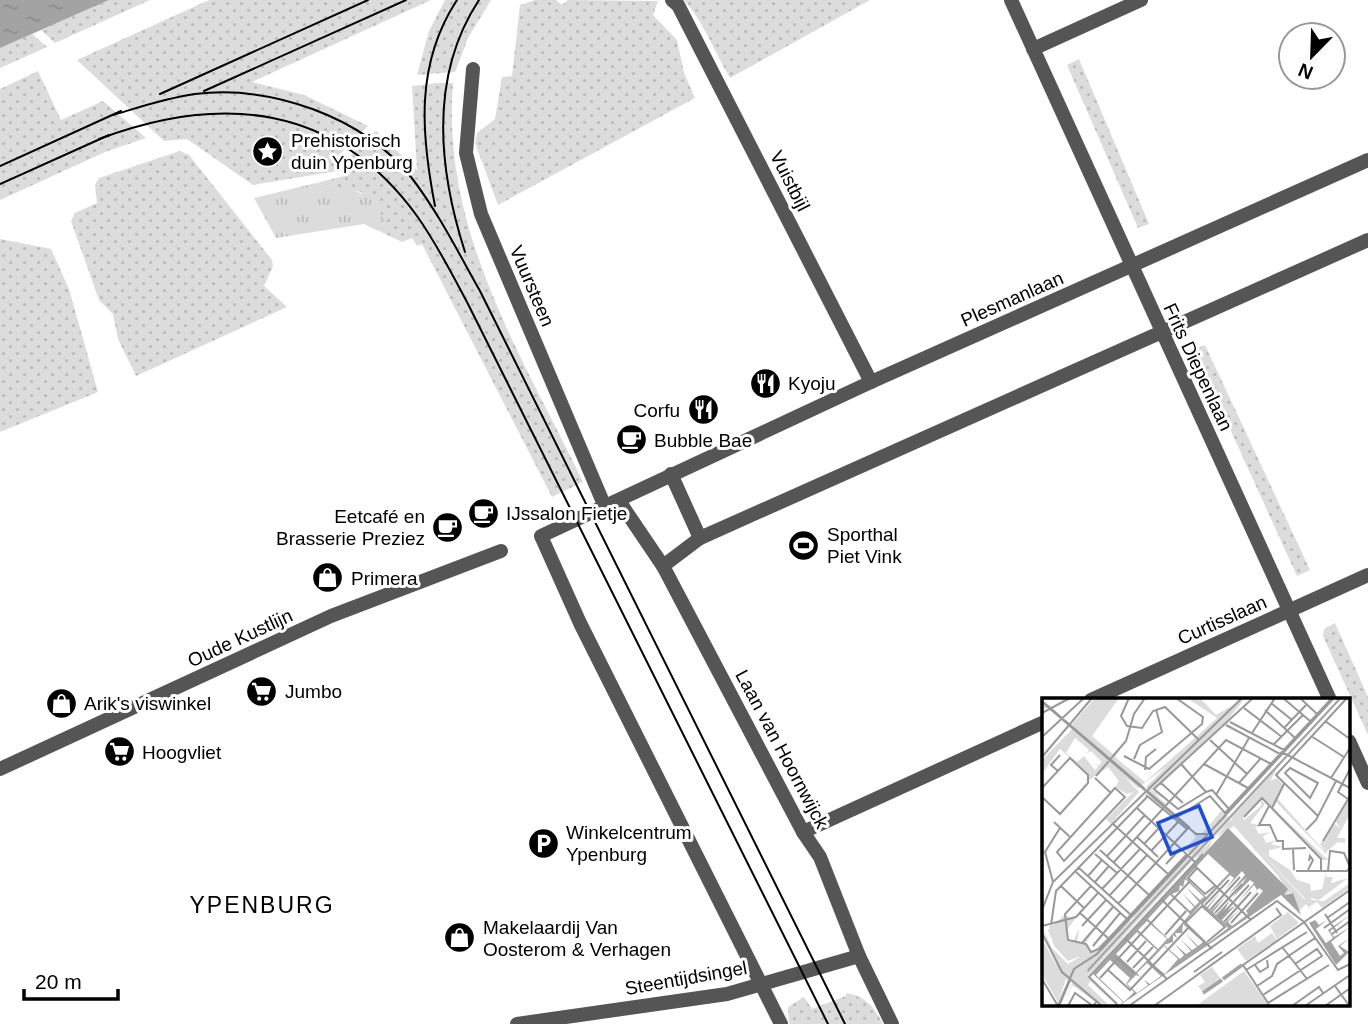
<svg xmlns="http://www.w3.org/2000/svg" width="1368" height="1024" viewBox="0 0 1368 1024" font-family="Arial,sans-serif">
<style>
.grass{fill:url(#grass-dots)}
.park{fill:url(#park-tufts)}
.water{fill:url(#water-ripples)}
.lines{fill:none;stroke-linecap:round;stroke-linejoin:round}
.street{stroke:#555;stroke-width:14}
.tram{stroke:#000;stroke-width:2}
.labels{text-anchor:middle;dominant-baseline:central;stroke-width:6;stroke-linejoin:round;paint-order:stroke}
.poi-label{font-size:19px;fill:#000;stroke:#fff;text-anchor:start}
.street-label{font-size:19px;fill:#000;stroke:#fff}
.quarter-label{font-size:23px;letter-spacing:2px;fill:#000;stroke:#fff}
.inset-river{fill:none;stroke:#a3a3a3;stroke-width:3.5}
.inset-road{fill:none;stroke:#999;stroke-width:2}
.view{fill:#1d4ed8;fill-opacity:0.15;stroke:#1d4ed8;stroke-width:3.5}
.inset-edge{fill:none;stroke:#000;stroke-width:3.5}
</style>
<defs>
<pattern id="grass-dots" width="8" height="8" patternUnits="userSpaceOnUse" patternTransform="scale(1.75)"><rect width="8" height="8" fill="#dcdcdc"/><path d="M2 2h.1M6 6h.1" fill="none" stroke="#bbb" stroke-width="1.8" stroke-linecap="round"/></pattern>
<pattern id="park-tufts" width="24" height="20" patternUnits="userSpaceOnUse" patternTransform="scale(1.75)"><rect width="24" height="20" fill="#dcdcdc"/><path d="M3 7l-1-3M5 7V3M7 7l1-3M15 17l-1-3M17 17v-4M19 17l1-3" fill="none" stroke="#bbb"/></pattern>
<pattern id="water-ripples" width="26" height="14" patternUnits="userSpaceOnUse" patternTransform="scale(1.75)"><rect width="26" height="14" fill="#a3a3a3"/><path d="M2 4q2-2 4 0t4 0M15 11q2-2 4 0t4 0" fill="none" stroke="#8b8b8b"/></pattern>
</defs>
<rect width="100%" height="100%" fill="#fff"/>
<!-- grass -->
<g class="grass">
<path d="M109,0H150L55,43L41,30Z"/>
<path d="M209,0H431L252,82L304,95L368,126L332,162L343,170L253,185L187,139L164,141L77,60Z"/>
<path d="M445,0H491L468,38L455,72L417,75L429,31Z"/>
<path d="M535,0H556L562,5L568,0L658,1L653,15L677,40L684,73L695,98L498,205L475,143L477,133L495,119L502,77L512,76L520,5Z"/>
<path d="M684,0H870L730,78C715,53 704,22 684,0Z"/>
<path d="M32,34L47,47L0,68V48Z"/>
<path d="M1079,59L1149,224L1138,228L1067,65Z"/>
<path d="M38,71L61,120L103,101L146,138L105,152L0,200V89Z"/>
<path d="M436,83H453C441,230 521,354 583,482L552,497L422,244L417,246L412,238L402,242L381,232L384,222L361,192L316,183L348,175L355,168L345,161L376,131L417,170L412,86Z"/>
<path d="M180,151L189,155L272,260L273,266L264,286L287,307L136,376L118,339L113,314L99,300L71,221L75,213L97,203L95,185L99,178Z"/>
<path d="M0,239L51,249L69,289L98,392L0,432Z"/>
<path d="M1205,345L1310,570L1297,576L1194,350Z"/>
<path d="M1335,623L1368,697V735L1323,636L1324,629Z"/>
<path d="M846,993C866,996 874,1007 883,1024H789L788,1007L804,997L812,1009L846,996Z"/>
</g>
<!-- park -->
<path class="park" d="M316,183C345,189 375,188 384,222L381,232L364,224L276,238L254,198Z"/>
<!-- water -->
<path class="water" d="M0,0H109L0,48Z"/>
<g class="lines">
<!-- street -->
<g class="street">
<path d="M672,0L678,5L871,382"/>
<path d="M1011,0L1330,700"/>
<path d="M1033,49L1141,0"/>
<path d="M473,69L466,153L481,214L605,507"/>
<path d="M671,474L700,538"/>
<path d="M619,501L663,566L803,832L820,857L859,956L892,1024"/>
<path d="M663,566L700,538L1368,240"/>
<path d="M1091,700L1368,575"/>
<path d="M1349,741L1368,783"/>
<path d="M0,769L331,616L501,551"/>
<path d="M803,832L1044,722"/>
<path d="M517,1024L727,994L859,956"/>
<path d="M781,1024L580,623L541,536L871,382L1368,160"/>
</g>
<!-- tram -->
<g class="tram">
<path d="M204,91L406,0"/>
<path d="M160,94L368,0"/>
<path d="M113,115C140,107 166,98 195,94C271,85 362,116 411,177C438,212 458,252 480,291L845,1024"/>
<path d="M99,139C222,93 336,104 417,216C437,244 452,274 468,304L828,1024"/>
<path d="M0,166L121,111"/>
<path d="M0,184L109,135"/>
<path d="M435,206C421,134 415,64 457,0"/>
<path d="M465,252C438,168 429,76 479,0"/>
</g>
</g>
<!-- icons -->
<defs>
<symbol id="sight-disc" viewBox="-11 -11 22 22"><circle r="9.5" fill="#000" stroke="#fff"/><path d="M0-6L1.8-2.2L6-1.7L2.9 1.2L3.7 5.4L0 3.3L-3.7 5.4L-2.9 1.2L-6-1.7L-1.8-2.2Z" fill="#fff"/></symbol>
<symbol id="restaurant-disc" viewBox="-11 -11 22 22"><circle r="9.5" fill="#000" stroke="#fff"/><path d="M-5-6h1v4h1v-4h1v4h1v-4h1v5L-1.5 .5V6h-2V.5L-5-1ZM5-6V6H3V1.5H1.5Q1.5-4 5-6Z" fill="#fff"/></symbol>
<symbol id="cafe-disc" viewBox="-11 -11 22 22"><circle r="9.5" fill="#000" stroke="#fff"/><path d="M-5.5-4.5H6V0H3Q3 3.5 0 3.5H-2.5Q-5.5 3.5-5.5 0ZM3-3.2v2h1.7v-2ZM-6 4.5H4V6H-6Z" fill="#fff"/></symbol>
<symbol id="stadium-disc" viewBox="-11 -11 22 22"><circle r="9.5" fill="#000" stroke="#fff"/><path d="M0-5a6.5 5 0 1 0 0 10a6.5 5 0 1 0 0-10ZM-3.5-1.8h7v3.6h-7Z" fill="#fff"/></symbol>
<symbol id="shop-disc" viewBox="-11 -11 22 22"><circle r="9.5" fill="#000" stroke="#fff"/><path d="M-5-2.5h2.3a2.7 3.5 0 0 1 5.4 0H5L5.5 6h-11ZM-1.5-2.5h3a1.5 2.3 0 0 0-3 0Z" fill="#fff"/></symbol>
<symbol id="supermarket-disc" viewBox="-11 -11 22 22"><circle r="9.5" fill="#000" stroke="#fff"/><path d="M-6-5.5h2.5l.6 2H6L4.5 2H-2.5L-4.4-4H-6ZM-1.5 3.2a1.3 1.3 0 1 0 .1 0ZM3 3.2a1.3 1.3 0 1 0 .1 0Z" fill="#fff"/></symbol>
<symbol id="parking-disc" viewBox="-11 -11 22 22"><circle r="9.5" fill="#000" stroke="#fff"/><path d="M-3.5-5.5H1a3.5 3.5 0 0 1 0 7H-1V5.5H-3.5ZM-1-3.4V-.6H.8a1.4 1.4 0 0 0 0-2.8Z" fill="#fff"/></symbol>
</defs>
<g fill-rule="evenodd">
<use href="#sight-disc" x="250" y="134" width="35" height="35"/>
<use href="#restaurant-disc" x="748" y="366" width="35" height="35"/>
<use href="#restaurant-disc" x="686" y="392" width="35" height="35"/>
<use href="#cafe-disc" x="614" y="422" width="35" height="35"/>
<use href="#cafe-disc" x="466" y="496" width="35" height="35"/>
<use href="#cafe-disc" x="430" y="510" width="35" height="35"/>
<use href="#stadium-disc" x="786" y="528" width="35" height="35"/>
<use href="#shop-disc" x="310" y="560" width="35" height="35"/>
<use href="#supermarket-disc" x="244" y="674" width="35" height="35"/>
<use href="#shop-disc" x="44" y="686" width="35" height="35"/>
<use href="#supermarket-disc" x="102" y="734" width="35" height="35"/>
<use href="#parking-disc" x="526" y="826" width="35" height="35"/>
<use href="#shop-disc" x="442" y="920" width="35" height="35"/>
</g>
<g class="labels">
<!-- poi labels -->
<g class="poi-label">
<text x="291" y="140">Prehistorisch<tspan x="291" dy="22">duin Ypenburg</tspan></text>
<text x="788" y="383">Kyoju</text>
<text x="680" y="410" text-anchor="end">Corfu</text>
<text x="654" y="440">Bubble Bae</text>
<text x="506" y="513">IJssalon Fietje</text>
<text x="425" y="516" text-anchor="end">Eetcafé en<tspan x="425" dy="22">Brasserie Preziez</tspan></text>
<text x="827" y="534">Sporthal<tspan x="827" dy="22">Piet Vink</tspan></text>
<text x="351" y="578">Primera</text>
<text x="285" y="691">Jumbo</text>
<text x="84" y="703">Arik's viswinkel</text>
<text x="142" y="752">Hoogvliet</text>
<text x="566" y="832">Winkelcentrum<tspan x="566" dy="22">Ypenburg</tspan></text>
<text x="483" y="927">Makelaardij Van<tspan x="483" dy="22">Oosterom &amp; Verhagen</tspan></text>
</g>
<!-- street labels -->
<g class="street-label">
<text transform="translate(790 181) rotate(63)">Vuistbijl</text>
<text transform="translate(532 286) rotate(67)">Vuursteen</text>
<text transform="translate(1012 299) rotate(-24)">Plesmanlaan</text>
<text transform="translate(1198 367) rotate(65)">Frits Diepenlaan</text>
<text transform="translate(1222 620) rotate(-24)">Curtisslaan</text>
<text transform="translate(240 638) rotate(-25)">Oude Kustlijn</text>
<text transform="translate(782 749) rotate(62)">Laan van Hoornwijck</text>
<text transform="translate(686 978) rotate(-10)">Steentijdsingel</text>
</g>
<!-- quarter labels -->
<g class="quarter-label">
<text x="262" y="905">YPENBURG</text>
</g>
</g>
<!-- overview -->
<g transform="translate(1042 698)">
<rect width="308" height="308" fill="#fff"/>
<path d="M53,0H77L50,38L71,56L81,45L73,59L103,84L154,39L157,42L155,38L175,20L145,0H158L174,17L203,0L185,23L210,0L108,94L113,92L126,103L112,95L124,106L121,109L104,97L118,104L107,94L104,89L125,68L96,90L82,78L97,94L69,126L64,121L91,94L85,96L73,89L77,83L66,69L46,83V76L18,51L0,76V62L30,31L7,9L0,11V7L5,8L0,3L7,7L34,32L30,26ZM33,40L47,52L44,56L49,53L60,64L56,68L50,63L56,69L53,72L42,58L35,64L24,55ZM235,70L228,83L235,80L241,86L236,101L283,154L278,146L293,126L299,131L294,124L308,98V116L295,140H303V145L296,144L284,154L286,162H280L220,100L201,119L202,122L219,108V102L223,106L208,125L221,128L213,129L217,136L228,134L221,138L224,145L234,142L229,146L241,149L219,154L262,201L282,203L308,185V190L280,210L275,204L267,209L272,217L264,206L257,213L249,194L242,197L245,192L236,178L192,128L174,139L185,126L161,151L171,142L165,154L152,161L46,278L75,308L48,283L46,287L68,308L52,303L30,287L22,308L30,285L24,281L16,304L0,276V241L15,268L0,229L10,250L26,266L38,259L12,247L6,232L22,217L33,221L26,230L25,243L31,244L37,230L35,245L41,246L54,230L43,246L50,254L86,221L89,223L97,210L101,211L98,207L145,158H150L143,151L154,139L148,131L159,137L179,113L184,117L186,119L47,274L188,121L191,123L189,120ZM234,104L285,157V161L231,110ZM230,235L235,242L204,263L195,251L213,238L216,245ZM170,269L179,281L161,294L156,288L163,284L158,277Z" fill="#dcdcdc" fill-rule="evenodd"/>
<path d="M227,151V158L248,172L255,182L268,186L269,193L280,191L284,174V179H291L289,185L306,180L277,202L269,200V207L218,153Z" fill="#dcdcdc"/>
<path d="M55,0H77L50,36H41L31,26ZM23,223L25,243L43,246L50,254L26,263L12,248L7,228Z" fill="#dcdcdc"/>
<path d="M246,214L257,225L235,241L228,228Z" fill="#dcdcdc"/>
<path d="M202,273L227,308H154Z" fill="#dcdcdc"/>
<path d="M297,0H300L46,274L45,272ZM186,130L246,191L242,197L251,195L259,217L239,197L77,308L81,304L51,276ZM166,156L187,175L164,199L144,180ZM200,173L203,177L186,197L205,179L190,200L208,182L212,185L195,205L212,187L215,192L200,210L217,190L221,193L204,213L206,216L190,228L186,224L198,211L183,225L180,222L194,207L181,215L188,202L174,217L171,214L184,198L169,213L166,210L179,193L165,209L161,206L188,177L192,180L182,193ZM143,181L162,199L158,202L144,189L157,204L153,208L139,194L152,209L148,213L130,196L137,193L138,187L141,189ZM128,197L148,216L126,241L106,221ZM159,206L186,230L165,246L142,225ZM105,223L125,241L116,251L96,232ZM141,226L161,244L156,248L143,235L155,249L150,252L138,241L149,253L144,256L133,246L142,257L138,261L122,247L131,244V237L135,240L133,235H140ZM95,234L115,252L94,274L74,256ZM122,248L136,261L123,276L107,264ZM68,262L88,280L84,286L92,294L82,304L54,277ZM105,265L119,278L108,286L102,282L106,287L95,295L85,286L94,277L98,279L95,275ZM308,217L288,233L292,239L308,229L289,244L298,258L302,255L296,248L308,240L298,248L307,254L294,267L267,225L273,222L277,227L285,222L274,231L284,245L291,240L286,232Z" fill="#a3a3a3" fill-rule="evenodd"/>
<path class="inset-river" d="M181,281L200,267M161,295L180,282"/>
<path class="inset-road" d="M87,0L79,18L85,28L100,30L111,13L123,9L157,42M241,0L268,23M258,0L275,16M0,3L103,91M0,4L154,136H166M229,5L250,22M202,10L240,39M223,12L253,40M0,15L28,0M283,23L308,41M188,24L242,52M184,27L238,56M242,30L265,6M210,35L233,0M161,38L200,0M269,38L302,59M0,39L42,0M168,42L205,76M232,46L261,17M240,54L308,90M82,58L107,71L160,26L161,19L134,0M0,59L50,0M92,61L98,47L120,34L114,11M139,66L164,94M162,66L206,90M248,70L276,85L268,100L243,75ZM103,72L104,59L114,51M16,73L9,67L18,57M54,78L84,43L92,16L103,0M53,80L69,95M289,80L308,50M119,85L141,105M197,85L219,60M0,90L28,60L46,77V85L18,116L0,99M73,90L83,99L22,163L15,154ZM164,94L136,111L112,91L211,0M164,94L170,92L187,111M104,97L145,131M174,97L207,40M306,101L296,94L308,71M227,108L217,127H228L235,143H241V151L264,150M95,110L153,164M230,110L242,86M276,118L234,77L305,0M202,119L220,100L279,161V173M132,121L168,98L183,115L290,0M12,124L28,139M70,125L126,176M264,132L274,122L294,83M95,139L116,159M281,143L308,98M102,146L117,130M251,151L252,172M58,152L107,197M109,153L136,124M53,156L75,175M65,158L103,117M72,164L184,42L229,66M124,166L139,150M151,166L209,222M37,170L89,217M155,170L146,180L163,196L174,187M266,172L271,162L268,158L267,163M254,173H305L308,169M286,173L288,153L302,155L308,169M34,174L85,221M46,178L60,162M11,184L3,154L18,130M53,184L67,168M19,188L42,210M49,188L23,216L26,242L44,246L49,254L57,251L145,156M60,191L98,151M67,198L105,157M119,201L170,251M76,206L147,129L104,92M163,207L187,182M0,212L11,184L163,36M168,212L198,179M38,215L67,241M173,215L200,186M283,216L295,235M177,220L207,187M285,220L308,204M144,224L160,208L183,229L165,244M182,224L209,194M189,225L216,195M9,227L14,193L106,98M0,228L34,219L56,195M40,228L64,202M282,230L308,211M0,235L20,274L60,308M290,236L308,223M123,237L144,213M83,240L125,281M40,245L71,209M51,248L78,215M241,250L265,281M76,261L92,275M85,264L104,243M213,267L218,274L226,269L225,262M91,270L111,249M66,272L88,292L148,228M204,272L265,234M152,274L180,254M58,280L149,182M0,281L16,308M215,288L230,278L235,266L273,240M293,288L306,306M221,297L280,258L275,251L253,266M226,305L287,267M75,306L47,279L161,156M16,308L32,271L55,256L292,0M17,308L28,282M26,308L33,295L51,308L55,303M87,308L235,203L262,224L296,272L308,266M112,308L239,217L234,210M228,308L201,267L308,192M250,308L277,289L281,295M263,308L308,277M283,308L307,291"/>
<path class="view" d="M157,108L170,139L129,156L116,125Z"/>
<rect width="308" height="308" class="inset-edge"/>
</g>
<!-- north arrow -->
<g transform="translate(1312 56) rotate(203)"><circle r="33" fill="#ffffff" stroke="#999999" stroke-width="2"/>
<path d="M0-5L12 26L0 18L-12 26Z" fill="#000000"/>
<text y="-10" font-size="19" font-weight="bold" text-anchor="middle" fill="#000000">N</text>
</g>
<!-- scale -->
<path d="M24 989v10h94v-10" fill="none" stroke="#000000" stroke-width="3.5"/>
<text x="35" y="989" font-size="21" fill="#000000" stroke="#ffffff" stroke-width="5" paint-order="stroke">20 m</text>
</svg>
